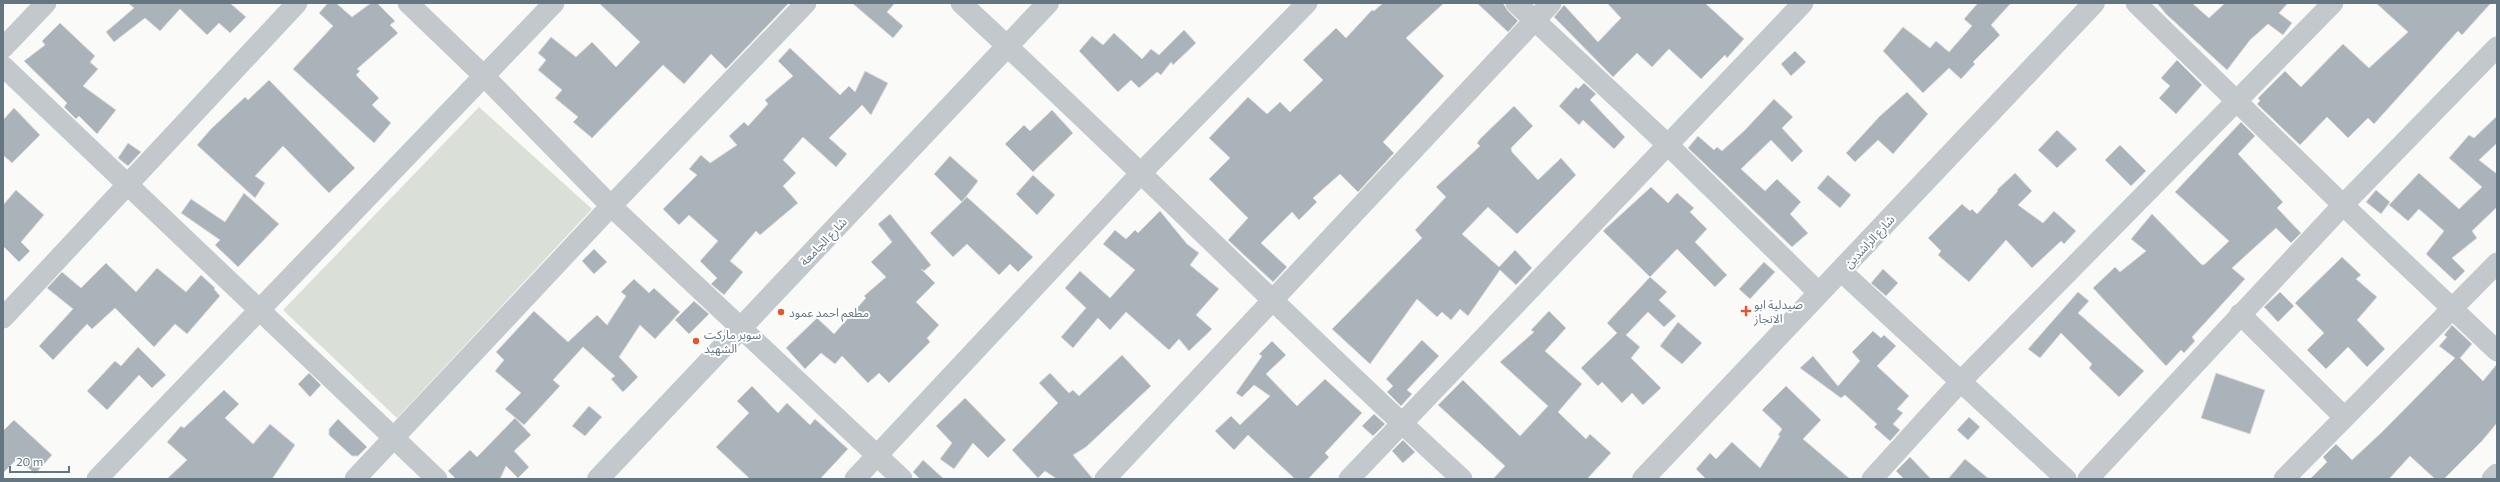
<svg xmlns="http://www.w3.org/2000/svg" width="2500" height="482" viewBox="0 0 2500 482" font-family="Commissioner,'Noto Sans Arabic',sans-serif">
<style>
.green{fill:#dadfd7}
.building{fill:#aab3b9;stroke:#dcdcda}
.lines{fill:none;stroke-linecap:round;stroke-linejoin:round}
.minor{stroke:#c3c8cc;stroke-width:21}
.tertiary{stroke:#c3c8cc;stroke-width:22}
.poi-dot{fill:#e4572e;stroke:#fff;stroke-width:1.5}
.labels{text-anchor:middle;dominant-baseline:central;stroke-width:4;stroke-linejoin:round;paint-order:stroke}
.street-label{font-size:12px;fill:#657683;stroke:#fff}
.poi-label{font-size:12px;fill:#657683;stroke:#fff;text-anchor:start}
</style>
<rect width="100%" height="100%" fill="#fafaf8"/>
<!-- green -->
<path class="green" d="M479,107L592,209L397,418L283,310Z"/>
<!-- building -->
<g class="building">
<path d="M128,3H230L246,17L230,33L219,23L207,35L180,9L160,31L145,18L114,42L106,32L134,8Z"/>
<path d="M328,3H336L352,17L371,3H377L395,21L390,25L398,33L357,69L360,71L356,75L379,98L372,105L391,123L374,143L293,69L333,26L319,13Z"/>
<path d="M599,3H789L726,69L711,54L684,84L663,65L592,138L573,122L578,117L555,98L562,90L538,70L546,60L538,53L551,37L576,57L592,42L616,67L640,42Z"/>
<path d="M852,3H895L887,12L903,26L893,38Z"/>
<path d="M1383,3H1444L1406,38L1444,76L1383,142L1394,153L1358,192L1340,174L1313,198L1317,202L1299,220L1292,212L1261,243L1287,267L1273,282L1228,240L1248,218L1209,179L1230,158L1209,138L1248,97L1267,114L1280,102L1290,112L1323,80L1303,60L1336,28L1346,38L1372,10L1374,11Z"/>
<path d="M1477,3H1503L1508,11L1518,21L1508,32Z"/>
<path d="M1607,3H1705L1744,39L1727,58L1725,55L1701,79L1669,49L1652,67L1637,53L1613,77L1554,17L1564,5L1598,42L1621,18Z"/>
<path d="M1978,3H2011L1991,25L2000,35L1973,62L1975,64L1961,79L1949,68L1923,93L1883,51L1903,27L1930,48L1936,41L1949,52L1972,26L1964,19Z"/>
<path d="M2157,3H2192L2209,18L2225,3H2288L2279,13L2292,23L2283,35L2268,24L2250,40L2227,70L2166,14Z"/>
<path d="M2376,3H2491L2462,35L2458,31L2374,124L2368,118L2348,138L2327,117L2300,145L2257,104L2260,101L2258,98L2285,71L2301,87L2343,44L2369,68L2408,32Z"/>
<path d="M60,23L95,56L90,62L98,69L83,86L116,110L97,134L79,116L76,119L64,107L67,103L24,61L45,45L42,41Z"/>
<path d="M1184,30L1196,43L1173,65L1171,62L1161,75L1157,72L1139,88L1131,80L1118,92L1079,51L1092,36L1103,45L1114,33L1142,59L1151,49L1159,55Z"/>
<path d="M790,48L840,95L849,86L855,92L865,71L888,83L871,115L862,105L829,138L847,154L836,167L803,137L783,160L796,173L783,186L798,203L760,235L756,231L730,261L743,272L724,295L711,284L717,278L700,261L718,241L689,215L679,225L663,209L697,175L689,169L701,155L710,163L737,145L729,136L744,122L748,126L768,104L765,100L793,76L778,61Z"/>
<path d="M1795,51L1806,62L1791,76L1781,64Z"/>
<path d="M2177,60L2202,85L2176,114L2159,98L2170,86L2161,78Z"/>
<path d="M269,80L355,168L329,193L283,146L255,176L265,183L255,198L197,145L211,129L245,97L248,100Z"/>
<path d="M1584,83L1596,94L1590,100L1625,137L1614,149L1583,120L1579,125L1559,106L1576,87L1578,89Z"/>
<path d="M1907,92L1928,114L1893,154L1878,140L1855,162L1846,153L1880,116Z"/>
<path d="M1774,99L1793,117L1782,128L1803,151L1792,162L1771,140L1741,169L1765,191L1777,179L1801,202L1790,214L1808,233L1792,247L1688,148L1698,136L1714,150L1717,147L1722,151L1745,130Z"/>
<path d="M1514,106L1533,126L1511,148L1512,152L1538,180L1561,158L1576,175L1517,234L1488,207L1462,234L1499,267L1515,250L1532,268L1516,285L1500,270L1468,316L1460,309L1451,320L1442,312L1437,317L1417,299L1370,364L1332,329L1422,238L1415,230L1446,197L1436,187L1480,146L1477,143L1480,139Z"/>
<path d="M14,108L40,135L12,163L3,155V120Z"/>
<path d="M1052,110L1073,133L1033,172L1005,144L1024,125L1030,131Z"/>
<path d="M2497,116V143L2479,160L2497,174V207L2472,231L2477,238L2452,258L2465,271L2455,281L2426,254L2444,231L2419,209L2408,221L2389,205L2419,173L2459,209L2482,187L2449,158L2469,135L2474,138Z"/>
<path d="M2241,122L2255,136L2238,154L2283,202L2277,208L2301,233L2291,243L2276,228L2232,268L2245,279L2192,337L2195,341L2184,353L2181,350L2166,366L2093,288L2115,267L2120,272L2146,251L2131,239L2152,214L2202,265L2205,264L2229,241L2175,192Z"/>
<path d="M2057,130L2077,149L2057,168L2038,150Z"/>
<path d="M128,143L141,152L128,166L118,158Z"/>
<path d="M2120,145L2146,171L2131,186L2105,160Z"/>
<path d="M950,156L978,181L962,202L934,174Z"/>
<path d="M2015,173L2032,191L2018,205L2043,223L2054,211L2076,231L2064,244L2061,241L2032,268L2006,240L1969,282L1938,255L1941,251L1928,238L1962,204L1970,211L1972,209L1977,214L1998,191L1997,190Z"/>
<path d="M1033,175L1055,195L1037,215L1016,194Z"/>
<path d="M1828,175L1851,195L1840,208L1817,188Z"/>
<path d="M1651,187L1668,203L1677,193L1694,208L1690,212L1707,229L1695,242L1727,275L1715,287L1677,249L1650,277L1603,231Z"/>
<path d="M16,190L44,215L21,242L30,251L19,262L3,246V205Z"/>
<path d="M2376,190L2390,202L2381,214L2366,202Z"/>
<path d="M244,193L279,224L238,267L215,245L220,240L181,213L191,199L225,222Z"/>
<path d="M967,197L1033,257L1018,272L1010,264L999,275L967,244L953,257L930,233Z"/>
<path d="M1160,211L1187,244L1199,253L1190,265L1219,289L1196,315L1212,329L1189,351L1179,339L1169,350L1126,312L1110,330L1098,318L1073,348L1061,337L1086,308L1065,288L1080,271L1110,298L1135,270L1103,244L1115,230L1126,239L1135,230L1138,233Z"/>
<path d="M890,214L931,265L924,271L921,269L935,283L916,302L939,325L927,338L930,342L889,383L879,373L868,383L842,356L835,364L821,353L805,369L786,348L817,318L834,334L866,298L864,296L886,277L871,262L892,242L878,224Z"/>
<path d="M594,249L607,262L594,274L582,261Z"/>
<path d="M2342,257L2361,275L2356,279L2377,297L2357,320L2385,349L2367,367L2348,347L2326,369L2307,350L2324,333L2295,303Z"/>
<path d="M1764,262L1775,272L1750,299L1739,289Z"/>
<path d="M106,263L136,292L157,268L186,292L201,275L215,288L214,289L220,296L187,334L175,324L154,347L115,308L92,329L87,324L53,360L39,346L73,309L47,288L62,272L81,288Z"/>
<path d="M1883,269L1898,283L1886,296L1871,283Z"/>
<path d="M1650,277L1667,292L1659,300L1676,316L1664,327L1648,312L1626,335L1640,347L1631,358L1661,388L1643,405L1632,393L1622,403L1602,382L1598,386L1581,368L1617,333L1607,323Z"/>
<path d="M634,279L649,293L654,288L680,312L655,339L640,325L619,357L638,377L623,392L611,379L615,376L583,347L553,380L560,386L524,425L505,409L521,393L495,371L504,360L496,352L534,311L568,342L597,315L607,325L626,296L621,292Z"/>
<path d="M2078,292L2089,301L2078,313L2144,371L2119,397L2089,368L2092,364L2061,333L2040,358L2028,349Z"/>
<path d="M2280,292L2294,306L2278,322L2264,307Z"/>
<path d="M694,301L709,314L689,334L675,320Z"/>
<path d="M1549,311L1566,328L1545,351L1582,384L1558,412L1586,439L1590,434L1611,453L1587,479H1493L1505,466L1438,405L1463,380L1520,436L1548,406L1500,362L1534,332L1531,330Z"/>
<path d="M1678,322L1702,343L1682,364L1660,346Z"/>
<path d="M2452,325L2472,344L2460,358L2483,381L2497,364V423L2481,442L2444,479H2435L2410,456L2389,479H2310L2327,462L2323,457L2336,444L2352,460L2382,432L2455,358L2439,346L2447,337L2444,335Z"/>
<path d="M1873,331L1881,338L1884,335L1896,346L1877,366L1909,396L1897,409L1903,413L1893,424L1900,430L1890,441L1874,427L1877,424L1845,395L1841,398L1800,368L1813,356L1838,386L1860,361L1852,352Z"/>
<path d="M1422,340L1439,356L1407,390L1412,394L1401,406L1387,392L1393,386L1386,379Z"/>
<path d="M1272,341L1286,355L1266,374L1297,406L1325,379L1362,413L1325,453L1329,457L1308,479H1295L1248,435L1234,450L1215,431L1231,416L1240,425L1270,396L1254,385L1242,397L1236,393L1262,356L1259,354Z"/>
<path d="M138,347L166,375L152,388L139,375L107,410L87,391L115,361L121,366Z"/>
<path d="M1122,355L1151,386L1086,447L1073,455L1093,479H1057L1045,471L1038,478L1012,450L1058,403L1039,383L1050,373L1069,393L1073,390L1079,396Z"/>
<path d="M309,373L321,385L310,397L298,384Z"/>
<path d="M2216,373L2265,390L2250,434L2201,418Z"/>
<path d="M752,386L778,413L787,403L810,425L815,419L848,449L820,479H750L716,447L749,413L737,401Z"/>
<path d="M1786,386L1821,420L1803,439L1850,479H1706L1696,469L1710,453L1716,459L1732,442L1760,468L1780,436L1778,435L1782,429L1762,410Z"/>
<path d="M224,390L239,404L225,418L253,444L270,424L295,445L272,479H167L187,460L167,442L181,426L184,428Z"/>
<path d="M965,398L1006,440L988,458L973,443L954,469L940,459L952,443L936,426Z"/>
<path d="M589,406L602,417L585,436L572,426Z"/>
<path d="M1374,414L1385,424L1373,436L1362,426Z"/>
<path d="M1969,417L1980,427L1968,440L1957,430Z"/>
<path d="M515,418L531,435L514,451L529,467L518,478L506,466L500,479H456L448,471L470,450L477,457Z"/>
<path d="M338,419L367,447L358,456H352L329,435V429Z"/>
<path d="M14,420L52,455L35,474L18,458L3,473V431Z"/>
<path d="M1403,440L1415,452L1403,463L1392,451Z"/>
<path d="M1910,457L1931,479H1904L1896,471Z"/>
<path d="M1965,459L1989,479H1948Z"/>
<path d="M923,460L944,479H920L913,472Z"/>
</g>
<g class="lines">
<!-- minor -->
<g class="minor">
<path d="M408,3L485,77L611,206L902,479"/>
<path d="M961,3C1130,159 1292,323 1462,479"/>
<path d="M1516,3L1668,145L1819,293"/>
<path d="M2136,3L2343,205L2497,351"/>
<path d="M3,48L46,3"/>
<path d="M3,66L437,479"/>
<path d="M1841,271L2066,479"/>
<path d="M2240,314L2344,417"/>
<path d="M3,318L297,3"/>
<path d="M97,479L554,3"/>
<path d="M355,479L611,206L806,3"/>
<path d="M855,479L1142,172L1307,3"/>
<path d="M1105,479L1551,3"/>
<path d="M1349,479L1803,3"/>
<path d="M1872,479L1961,381L2333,3"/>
<path d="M2088,479L2343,205L2497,47"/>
<path d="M2284,479L2497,263"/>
<path d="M2492,479L2497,474"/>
</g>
<!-- tertiary -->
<g class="tertiary">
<path d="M598,479L1048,3"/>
<path d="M1643,479L2094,3"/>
</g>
</g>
<!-- markers -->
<g class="poi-dot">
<path d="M1744 305h4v4h4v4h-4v4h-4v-4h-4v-4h4z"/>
<circle cx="781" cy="312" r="4"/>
<circle cx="696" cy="341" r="4"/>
</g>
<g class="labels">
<!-- street labels -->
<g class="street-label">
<text transform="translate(823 241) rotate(-46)">شارع الجامعة</text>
<text transform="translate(1869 241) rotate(-47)">شارع الراشدين</text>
</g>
<!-- poi labels -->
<g class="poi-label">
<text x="1754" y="304">صيدلية ابو<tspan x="1754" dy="14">الانجاز</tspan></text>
<text x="789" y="312">مطعم احمد عمود</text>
<text x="704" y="334">سوبر ماركت<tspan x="704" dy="14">الشهيد</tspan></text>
</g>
</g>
<!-- border -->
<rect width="2500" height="482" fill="none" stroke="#657683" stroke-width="8"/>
<!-- scale -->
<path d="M10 466v6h59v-6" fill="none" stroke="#657683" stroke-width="2"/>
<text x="16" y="466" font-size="12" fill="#657683" stroke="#ffffff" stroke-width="3" paint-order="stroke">20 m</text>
</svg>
